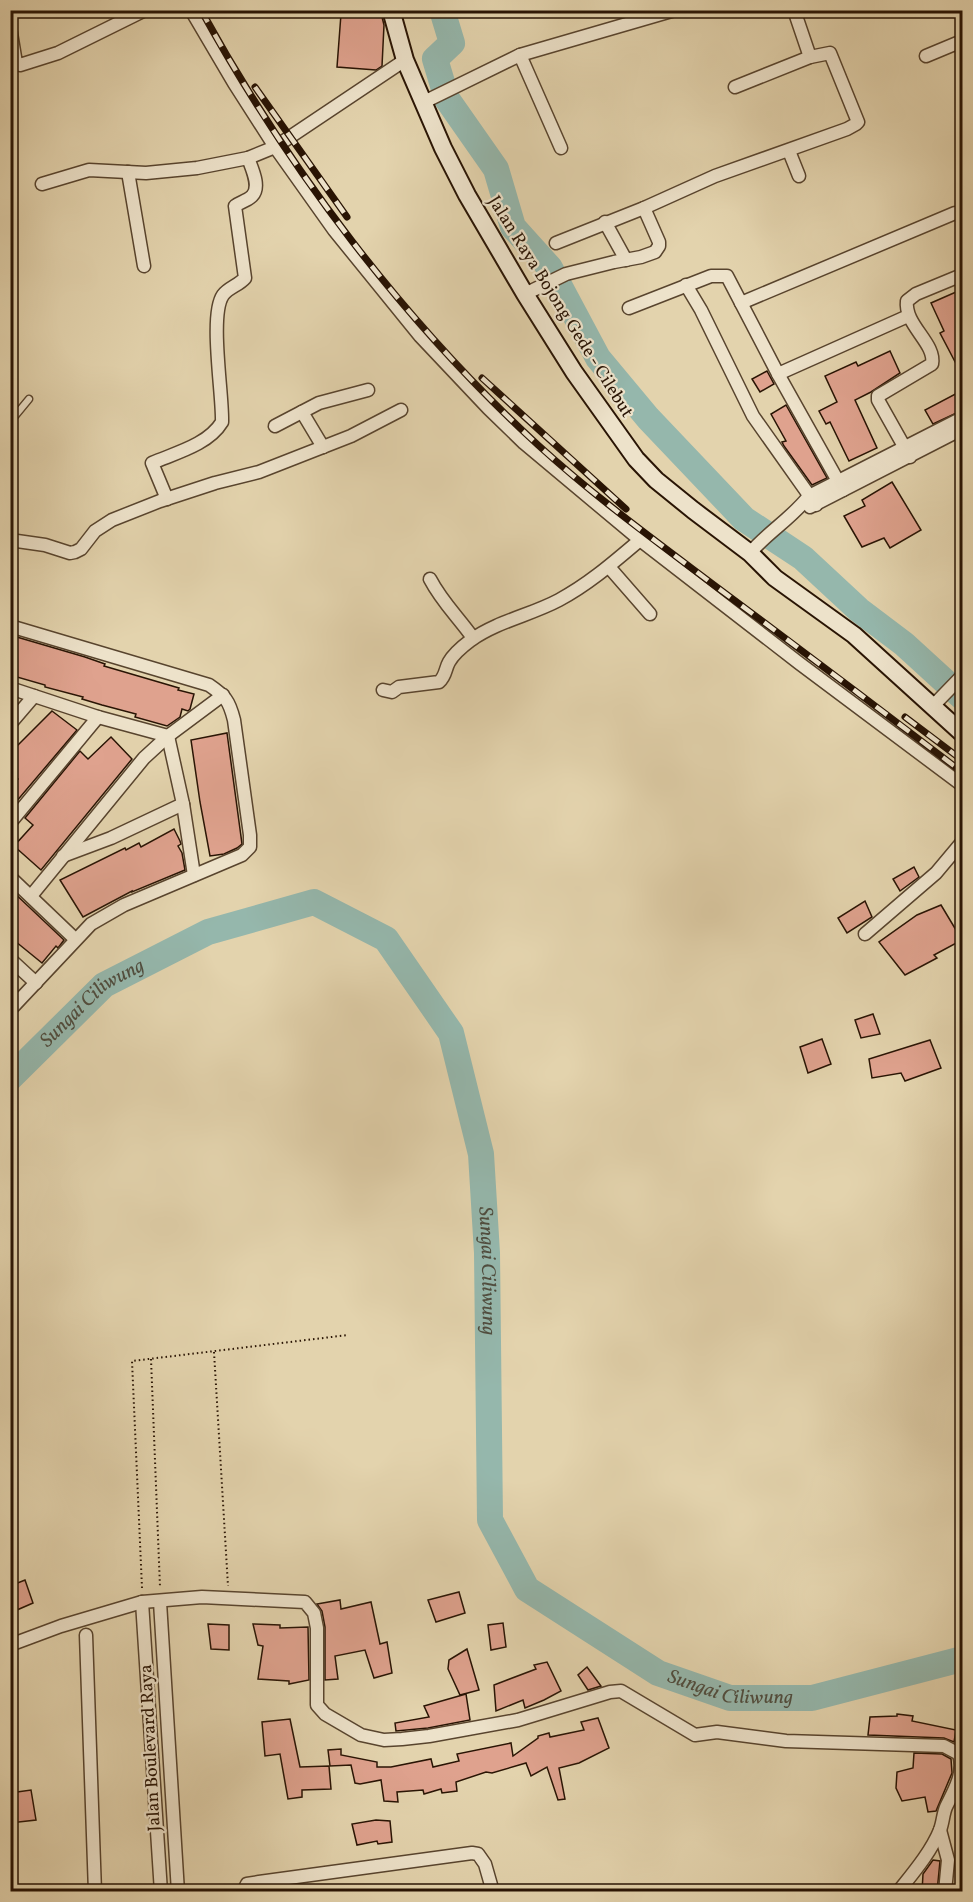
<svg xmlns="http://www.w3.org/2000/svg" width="973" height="1902" viewBox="0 0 973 1902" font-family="Vollkorn,serif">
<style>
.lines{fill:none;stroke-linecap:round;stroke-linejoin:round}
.river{stroke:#95b7ac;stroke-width:26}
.building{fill:#dfa28e;stroke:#291404;stroke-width:1.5}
.lane-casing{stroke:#58442e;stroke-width:9}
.street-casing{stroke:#58442e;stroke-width:15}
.secondary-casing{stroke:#291404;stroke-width:20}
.path{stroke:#291404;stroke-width:2;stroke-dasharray:1.5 3;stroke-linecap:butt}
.lane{stroke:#ede2ca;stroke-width:6}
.street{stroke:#ede2ca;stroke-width:12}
.secondary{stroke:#ede2ca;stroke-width:16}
.rail-casing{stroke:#291404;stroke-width:7}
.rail{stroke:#ede2ca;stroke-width:4.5;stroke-dasharray:14;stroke-linecap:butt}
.labels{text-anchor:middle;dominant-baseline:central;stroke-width:4.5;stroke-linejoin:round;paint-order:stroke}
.street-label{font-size:18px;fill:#291404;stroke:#ede2ca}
.water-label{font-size:20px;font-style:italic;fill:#4f4d3f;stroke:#ede2ca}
</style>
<rect width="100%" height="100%" fill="#e3d3ad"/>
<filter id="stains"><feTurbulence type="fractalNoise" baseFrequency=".00333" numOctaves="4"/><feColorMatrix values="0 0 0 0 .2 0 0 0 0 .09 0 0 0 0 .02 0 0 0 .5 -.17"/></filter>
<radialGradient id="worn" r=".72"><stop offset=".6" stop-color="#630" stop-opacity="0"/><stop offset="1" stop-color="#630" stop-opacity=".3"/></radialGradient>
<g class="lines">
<!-- river -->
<g class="river">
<path d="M442,10L452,43L435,59L447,99L496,169L513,227L550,268L598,358L648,418L744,519L803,558L859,610L904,644L962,697"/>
<path id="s1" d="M10,1078L104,985L208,932L314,902L386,939L451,1033L481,1154L487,1253L490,1520L527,1589L658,1673L730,1698H812L962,1659"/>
</g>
</g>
<!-- building -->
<g class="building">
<path d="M341,14L382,17L384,25L382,66L376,70L337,67Z"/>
<path d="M956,292L963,306V377L940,333L944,331L931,303Z"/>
<path d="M890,351L900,373L871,392L855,400L877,448L849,461L830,422L826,424L819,411L837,402L825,376L856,362L858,366Z"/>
<path d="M767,371L774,384L760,392L752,379Z"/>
<path d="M963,390V410L933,424L925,410Z"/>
<path d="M786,405L827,478L812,485L784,446L782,442L786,441L771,414Z"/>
<path d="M892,482L921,530L890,548L884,538L862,547L844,516L865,506L862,500Z"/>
<path d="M10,635L85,657L105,664L104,666L162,683L179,688L178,690L194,694L190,709L188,711L182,709L180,717L167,726L135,717L136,714L102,705L82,699L83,697L45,687V685L10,675Z"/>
<path d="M52,711L77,730L10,809V787L18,779L10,771V753Z"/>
<path d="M227,733L242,844L237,848L224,854L210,856L200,802L191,740Z"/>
<path d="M111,737L132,759L41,870L14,846L33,825L25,818L80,751L88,759Z"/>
<path d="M174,829L180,841L181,844L178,846L182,853L185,870L132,892V891L83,917L60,880L125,848L126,850L139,843L141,847Z"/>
<path d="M914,867L919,877L900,891L893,879Z"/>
<path d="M10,889L64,940L58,948L56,946L42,963L10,937Z"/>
<path d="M865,901L872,917L847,933L838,918Z"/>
<path d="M941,905L962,940L934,955L937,958L905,975L879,942L917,915Z"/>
<path d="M873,1014L880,1034L861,1038L855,1020Z"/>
<path d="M822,1039L831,1064L808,1073L800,1047Z"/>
<path d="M930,1040L941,1068L905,1081L901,1073L872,1078L869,1059Z"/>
<path d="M25,1580L33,1603L10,1613V1586Z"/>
<path d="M459,1592L465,1613L436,1622L428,1600Z"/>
<path d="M340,1600L341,1609L371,1602L380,1644L387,1642L392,1673L374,1678L365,1650L335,1656L338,1679L325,1680V1627L322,1611L317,1604Z"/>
<path d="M503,1623L506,1647L491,1650L488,1625Z"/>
<path d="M208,1624L229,1625V1650L211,1649Z"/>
<path d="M253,1624L280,1625V1628L308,1627L309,1680L289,1684V1681L258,1679L263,1646L258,1645Z"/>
<path d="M467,1649L479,1690L460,1695L448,1669L449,1660Z"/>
<path d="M547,1662L561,1691L544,1700L525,1708L523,1700L496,1711L494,1685L536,1669L534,1665Z"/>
<path d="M587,1667L601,1686L588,1690L578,1675Z"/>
<path d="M466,1694L470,1720L428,1728L396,1731L395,1723L429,1717L424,1706Z"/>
<path d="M897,1714L913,1716L912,1721L956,1730L954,1742L944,1738L868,1735L870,1717L897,1716Z"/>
<path d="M598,1718L609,1748L579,1763L559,1768L565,1799L558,1800L547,1767L531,1776L526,1763L492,1773L486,1772L456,1782L457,1791L442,1793L441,1789L424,1794L423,1790L397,1792L398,1802L384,1801L381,1780L360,1784L355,1783L351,1765L330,1766L328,1750L341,1749V1755L377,1762V1767H391L431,1759L433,1767L459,1761L457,1754L511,1743L513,1756L538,1738V1736L549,1733L550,1737L584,1730L581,1722Z"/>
<path d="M290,1719L300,1767L329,1766L331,1789L302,1790V1797L288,1799L280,1754L265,1756L262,1722Z"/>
<path d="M914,1753L942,1754L951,1759L952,1773L936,1811L928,1812L925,1797L902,1801L896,1788L897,1772L913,1768Z"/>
<path d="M31,1790L36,1820L10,1823V1793Z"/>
<path d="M376,1820L390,1821L392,1842L378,1844L377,1841L357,1845L352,1824Z"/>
<path d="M933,1860L940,1861L937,1892H922L923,1874Z"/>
</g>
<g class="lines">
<defs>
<path id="lane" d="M10,422L29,399"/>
<g id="street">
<path d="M191,10L234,83L275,147L334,230L420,336L488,408L524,443L640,540L799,663L962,785"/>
<path d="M794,10L810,57"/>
<path d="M10,27L16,63L20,65L58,53L145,10"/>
<path d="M520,55L561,148"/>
<path d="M926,56L962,41"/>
<path d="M424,102L520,55L675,10"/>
<path d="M789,151L799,176"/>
<path d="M128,172L144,266"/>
<path d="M42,184L89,170L146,173L197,168L248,158L275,147L405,60"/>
<path d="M605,222L626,260"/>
<path d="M556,243L644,208L715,176L847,129L856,124L858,122L830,53L810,57L735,87"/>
<path d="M686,285L701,310L753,416L816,505"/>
<path d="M525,294L566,274L614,262L641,257L655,252L659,246V242L644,208"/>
<path d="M741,303L955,213"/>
<path d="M629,308L711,276H727L778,374L843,490"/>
<path d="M778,374L908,316"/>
<path d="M302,412L323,447"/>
<path d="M275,426L319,403L368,390"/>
<path d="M910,457L878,400V396L932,364C936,343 904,325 907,301L916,294L962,275"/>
<path d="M167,499L152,463C175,453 208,445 222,422C223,395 209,315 223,295C228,288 239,285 245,278L235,206C240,202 247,201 252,196C261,187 252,169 248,158"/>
<path d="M810,507L962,429"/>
<path d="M10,540L45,545L70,553L75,552L81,549L95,531L112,520L160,501L215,483L259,472L351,436L401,410"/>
<path d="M750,553C768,532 792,518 809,496L962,418"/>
<path d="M609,567L650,614"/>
<path d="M430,579C442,602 458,617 473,638"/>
<path d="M10,626L209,685C225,696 229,700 234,720L250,835V847L242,855L124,905L91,924L10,1010"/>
<path d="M10,688L98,717L168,736L183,804L111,838L63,856"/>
<path d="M383,690L392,692L399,687L439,682C446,676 445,669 449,662C454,653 463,646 471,640C498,621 531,615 559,600C589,584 614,562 640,540"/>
<path d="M932,707L962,676"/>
<path d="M10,724L34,696"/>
<path d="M183,804L194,875"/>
<path d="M10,823L98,717"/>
<path d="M10,877L75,939"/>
<path d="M31,896L144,758L168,736L223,695"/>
<path d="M865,934L936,873L962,842"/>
<path d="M10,959L36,983"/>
<path d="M142,1602L161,1892"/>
<path d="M160,1602L178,1892"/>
<path d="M86,1635L95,1892"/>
<path d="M10,1645L61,1626L142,1602L202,1597L305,1602L314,1613L317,1628V1705L325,1714L361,1735L384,1740L402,1739L429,1736L518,1720L610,1692L621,1691L695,1735L717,1732L786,1741L944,1746L959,1754C965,1774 954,1790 946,1807C943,1814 943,1822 940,1830C931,1852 913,1873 898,1892"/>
<path d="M940,1830L948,1860L945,1892"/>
<path d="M243,1892L247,1884L259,1882L472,1853L478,1854L485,1864L493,1892"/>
</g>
<path id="secondary" d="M391,10L405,60L443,148L467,195L525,294L574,372L636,459L656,480L693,510L750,553L775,578L854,635L962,733"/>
</defs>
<!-- lane casing -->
<use href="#lane" class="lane-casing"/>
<!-- street casing -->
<use href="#street" class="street-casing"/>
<!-- secondary casing -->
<use href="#secondary" class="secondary-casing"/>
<!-- path -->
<g class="path">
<path d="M214,1352L228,1586"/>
<path d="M151,1359L160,1587"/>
<path d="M142,1588L132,1361L348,1335"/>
</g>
<!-- lane -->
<use href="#lane" class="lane"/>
<!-- street -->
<use href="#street" class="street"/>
<!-- secondary -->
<use href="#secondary" class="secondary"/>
<defs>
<g id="rail">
<path d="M201,10C289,170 404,322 538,445C595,497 657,542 718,588C800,649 881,710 962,772"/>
<path d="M255,87L347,217"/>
<path d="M482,378L626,509"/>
<path d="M905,717L962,760"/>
</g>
</defs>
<!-- rail casing -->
<use href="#rail" class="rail-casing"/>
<!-- rail -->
<use href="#rail" class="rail"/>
</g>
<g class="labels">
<!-- street labels -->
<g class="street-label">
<text transform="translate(560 307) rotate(58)">Jalan Raya Bojong Gede - Cilebut</text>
<text transform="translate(151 1748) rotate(-93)">Jalan Boulevard Raya</text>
</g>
<!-- water labels -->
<g class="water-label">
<text stroke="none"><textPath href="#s1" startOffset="112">Sungai Ciliwung</textPath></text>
<text stroke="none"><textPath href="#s1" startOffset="796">Sungai Ciliwung</textPath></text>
<text stroke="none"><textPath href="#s1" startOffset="1354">Sungai Ciliwung</textPath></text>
</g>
</g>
<!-- margin -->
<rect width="973" height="1902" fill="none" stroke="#e3d3ad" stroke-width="36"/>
<rect x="12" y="12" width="949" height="1878" fill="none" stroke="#291404" stroke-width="3"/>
<rect x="18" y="18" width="937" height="1866" fill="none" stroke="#291404" stroke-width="1.5"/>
<rect width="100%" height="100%" filter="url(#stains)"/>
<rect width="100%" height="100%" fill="url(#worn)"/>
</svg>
